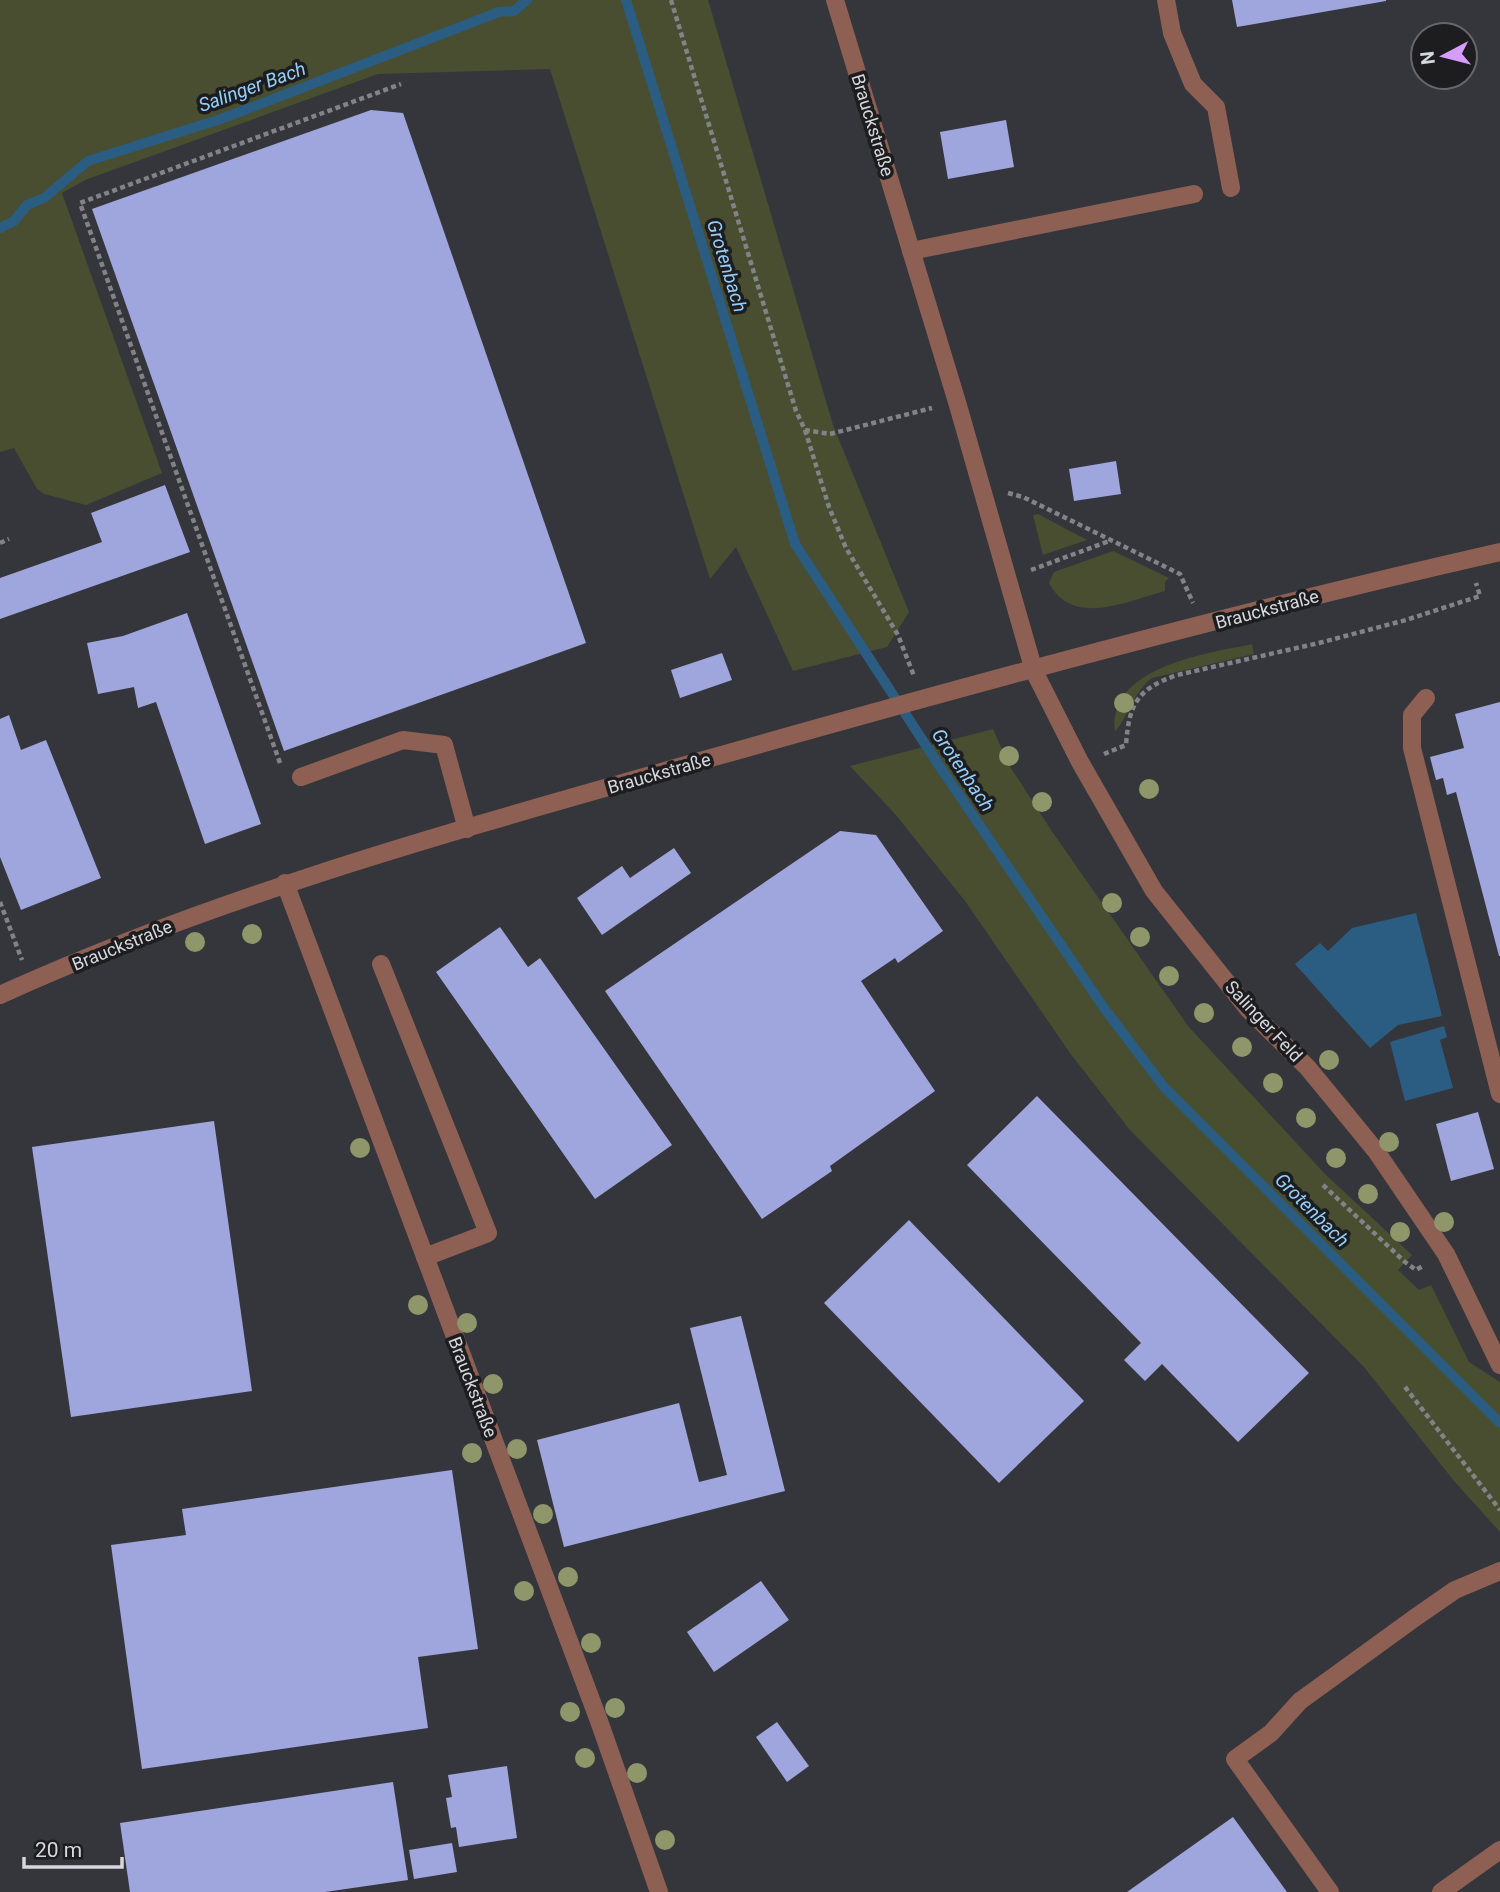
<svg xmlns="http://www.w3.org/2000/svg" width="1500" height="1892" viewBox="0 0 1500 1892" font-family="Roboto,sans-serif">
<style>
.green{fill:#484e2f}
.water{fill:#2a5d81}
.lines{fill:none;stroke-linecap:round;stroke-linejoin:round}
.stream{stroke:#2a5d81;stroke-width:10}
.building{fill:#9fa6dd}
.path{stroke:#828388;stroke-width:4.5;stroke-dasharray:5 3.5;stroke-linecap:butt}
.minor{stroke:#8e6054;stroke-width:18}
.tree{fill:#8e966a}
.labels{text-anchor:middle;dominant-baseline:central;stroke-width:7;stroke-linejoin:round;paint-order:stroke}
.street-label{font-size:18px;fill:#d6d7db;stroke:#1d1d20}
.water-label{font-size:19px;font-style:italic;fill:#94cffc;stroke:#1d1d20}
</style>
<rect width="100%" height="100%" fill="#35363c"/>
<!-- green -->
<g class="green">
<path d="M0,0H708L833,425L909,612L887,647L793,671L736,547L710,579L550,69L378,74L85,180L62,193L162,473L86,505L44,494L37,489L14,448L0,452Z"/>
<path d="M1038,514L1087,540L1043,555L1033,515Z"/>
<path d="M1113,551L1169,578L1165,582V591C1127,601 1073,628 1049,583L1054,572Z"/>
<path d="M1252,644L1254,654L1152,678C1134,691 1129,715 1115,732C1107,667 1205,654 1252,644Z"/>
<path d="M993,729L1009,765L1051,830L1188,1026L1325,1174L1412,1255L1398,1270L1419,1290L1431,1285L1469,1362L1500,1382V1532L1454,1481L1364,1367L1129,1129L1070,1053L965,901L895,814L850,766Z"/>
</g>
<!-- water -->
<g class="water">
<path d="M1416,913L1442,1016L1398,1025L1370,1048L1295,964L1320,943L1328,951L1352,928Z"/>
<path d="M1444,1026L1447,1037L1440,1040L1453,1088L1405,1101L1390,1042Z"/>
</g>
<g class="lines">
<!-- stream -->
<g class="stream">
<path d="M626,0L795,544L938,764L1104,1008L1164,1087L1500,1423"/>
<path d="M0,228L14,221L27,205L44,198L88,161L221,119L499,12L514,11L527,0"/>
</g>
</g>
<!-- building -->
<g class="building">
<path d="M1232,0H1386V1L1237,27Z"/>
<path d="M371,110L403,113L586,643L284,751L92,209Z"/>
<path d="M1006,120L1014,167L948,179L940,132Z"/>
<path d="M1116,461L1121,494L1074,501L1069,469Z"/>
<path d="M165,485L190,552L0,619V578L102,542L91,513Z"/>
<path d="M187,613L261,824L205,844L156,702L138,708L134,687L98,694L87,643L123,636Z"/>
<path d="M722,653L732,680L680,698L671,670Z"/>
<path d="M1500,702V956H1499L1456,792L1447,795L1443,778L1436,780L1430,757L1464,748L1455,714Z"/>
<path d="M9,715L21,750L46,740L101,878L21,910L0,857V719Z"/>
<path d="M840,831L876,835L943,931L898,963L895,958L861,981L935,1091L830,1166L832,1171L762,1219L605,991Z"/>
<path d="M674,848L691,873L602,935L577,898L622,866L630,878Z"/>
<path d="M500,927L528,967L540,958L672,1145L595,1199L436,972Z"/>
<path d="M1037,1096L1309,1373L1238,1442L1162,1364L1145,1381L1124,1360L1141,1343L967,1165Z"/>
<path d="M1478,1112L1494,1169L1451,1181L1436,1124Z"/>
<path d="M214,1121L252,1391L71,1417L32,1147Z"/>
<path d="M909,1220L1084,1401L999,1483L824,1303Z"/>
<path d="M741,1316L785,1491L564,1547L537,1440L679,1403L699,1482L727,1475L690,1328Z"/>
<path d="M452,1470L478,1649L418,1657L428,1728L142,1769L111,1545L186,1535L182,1509Z"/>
<path d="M761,1581L789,1620L714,1672L687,1632Z"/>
<path d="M777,1722L809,1766L787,1782L756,1737Z"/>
<path d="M507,1766L517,1838L459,1847L456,1827L451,1828L446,1798L452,1797L448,1775Z"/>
<path d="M393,1782L408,1880L325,1892H130L120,1823Z"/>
<path d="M1233,1817L1287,1892H1127Z"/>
<path d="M452,1843L457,1872L414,1879L409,1850Z"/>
</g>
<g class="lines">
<!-- path -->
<g class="path">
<path d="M671,0L796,411L805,430L830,434L932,408"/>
<path d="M805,430L829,507L846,548L898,635L914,676"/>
<path d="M1008,493L1023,497L1180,574L1193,603"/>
<path d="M0,543L9,539"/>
<path d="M1031,570L1112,540"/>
<path d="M1104,754L1126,745C1129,704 1137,689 1177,675L1319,643L1406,620L1480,596L1476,583"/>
<path d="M280,763L80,203L401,84"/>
<path d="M0,902L22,960"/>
<path d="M1323,1185L1405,1262L1416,1270L1423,1266"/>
<path d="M1405,1387L1500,1510"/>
</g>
<!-- minor -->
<g class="minor">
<path d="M835,0L957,402L1034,671L1080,762L1154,891L1248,1009L1308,1068L1376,1151L1446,1254L1500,1365"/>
<path d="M1166,0L1172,33L1193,84L1216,107L1231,188"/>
<path d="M911,251L1194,194"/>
<path d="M1426,698L1412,715V748L1500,1094"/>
<path d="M301,777L403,740L444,745L467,829"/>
<path d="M285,883L599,1721L659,1892"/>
<path d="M381,964L488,1233L425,1257"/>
<path d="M0,995C220,895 454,831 686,765C955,689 1227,614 1500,552"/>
<path d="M1330,1892L1235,1759L1271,1733L1300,1701L1416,1617L1455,1590L1500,1571"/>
<path d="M1441,1892L1500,1850"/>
</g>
</g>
<!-- trees -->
<g class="tree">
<circle cx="1124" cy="703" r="10"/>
<circle cx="1009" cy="756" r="10"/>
<circle cx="1149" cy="789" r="10"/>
<circle cx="1042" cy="802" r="10"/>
<circle cx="1112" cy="903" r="10"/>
<circle cx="252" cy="934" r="10"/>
<circle cx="1140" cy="937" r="10"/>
<circle cx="195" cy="942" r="10"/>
<circle cx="1169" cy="976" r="10"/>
<circle cx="1204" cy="1013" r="10"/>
<circle cx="1242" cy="1047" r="10"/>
<circle cx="1329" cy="1060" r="10"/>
<circle cx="1273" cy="1083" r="10"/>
<circle cx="1306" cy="1118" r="10"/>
<circle cx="1389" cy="1142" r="10"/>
<circle cx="360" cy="1148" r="10"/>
<circle cx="1336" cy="1158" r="10"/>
<circle cx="1368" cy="1194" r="10"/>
<circle cx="1444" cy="1222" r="10"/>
<circle cx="1400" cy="1232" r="10"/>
<circle cx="418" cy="1305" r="10"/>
<circle cx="467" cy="1323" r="10"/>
<circle cx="493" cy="1384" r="10"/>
<circle cx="517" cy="1449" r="10"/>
<circle cx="472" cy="1453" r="10"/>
<circle cx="543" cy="1514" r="10"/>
<circle cx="568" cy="1577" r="10"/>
<circle cx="524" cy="1591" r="10"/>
<circle cx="591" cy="1643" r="10"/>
<circle cx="615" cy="1708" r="10"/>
<circle cx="570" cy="1712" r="10"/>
<circle cx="585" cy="1758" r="10"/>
<circle cx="637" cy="1773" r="10"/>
<circle cx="665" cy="1840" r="10"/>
</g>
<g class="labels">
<!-- street labels -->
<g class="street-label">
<text transform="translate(873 125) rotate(73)">Brauckstraße</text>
<text transform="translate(1267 609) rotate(-15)">Brauckstraße</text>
<text transform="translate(659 773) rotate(-16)">Brauckstraße</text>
<text transform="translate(122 945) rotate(-22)">Brauckstraße</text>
<text transform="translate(1264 1021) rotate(47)">Salinger Feld</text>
<text transform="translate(473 1387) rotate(69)">Brauckstraße</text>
</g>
<!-- water labels -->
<g class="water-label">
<text transform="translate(252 87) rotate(-20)">Salinger Bach</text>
<text transform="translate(727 266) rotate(73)">Grotenbach</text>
<text transform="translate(963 770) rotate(56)">Grotenbach</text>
<text transform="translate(1312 1210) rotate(45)">Grotenbach</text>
</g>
</g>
<!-- north arrow -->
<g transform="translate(1444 56) rotate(263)"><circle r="33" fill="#1d1d20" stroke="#67676b" stroke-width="2"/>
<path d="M0-5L12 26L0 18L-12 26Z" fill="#d59cfb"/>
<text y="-10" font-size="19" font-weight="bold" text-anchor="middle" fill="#d6d7db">N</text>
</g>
<!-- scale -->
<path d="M24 1857v10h98v-10" fill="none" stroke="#d6d7db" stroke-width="3.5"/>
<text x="35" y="1857" font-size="21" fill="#d6d7db" stroke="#1d1d20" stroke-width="5" paint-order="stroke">20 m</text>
</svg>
